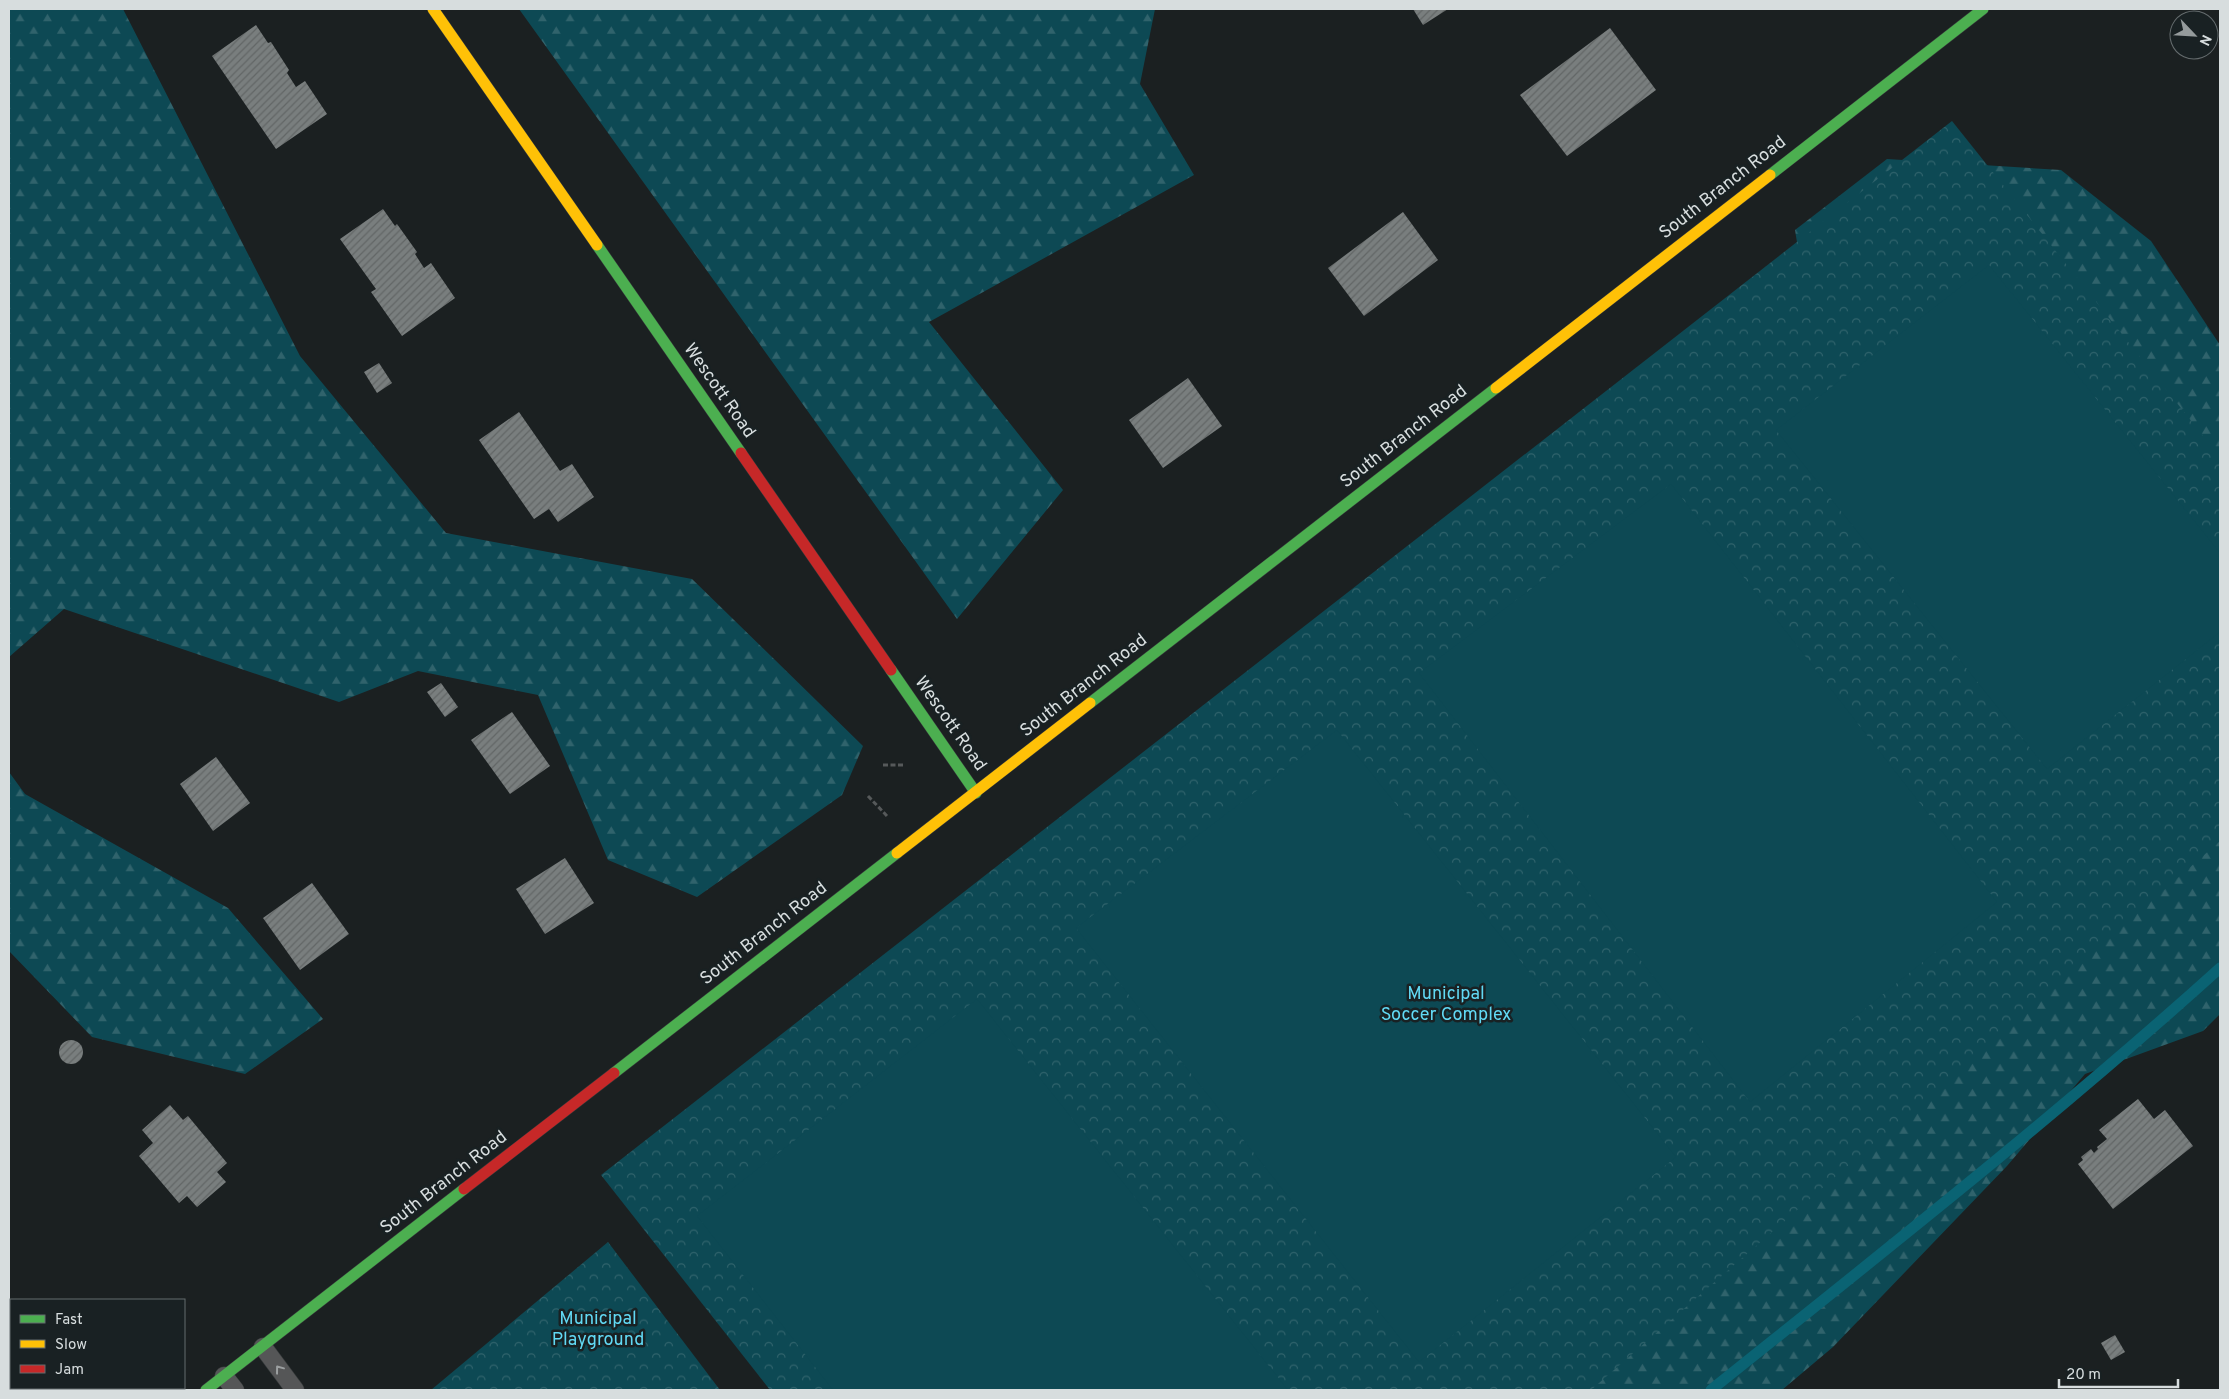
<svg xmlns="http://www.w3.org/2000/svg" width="2229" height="1399" viewBox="0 0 2229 1399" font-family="Overpass,sans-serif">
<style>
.forest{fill:url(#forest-firs)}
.park{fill:url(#park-crowns)}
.pitch{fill:#0d4954}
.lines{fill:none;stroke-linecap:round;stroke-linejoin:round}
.stream{stroke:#0a6373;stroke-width:11}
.building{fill:url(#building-hatch)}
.lane-casing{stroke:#363a3b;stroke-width:19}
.fast-casing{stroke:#363a3b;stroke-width:12}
.slow-casing{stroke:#363a3b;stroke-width:12}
.jam-casing{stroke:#363a3b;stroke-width:12}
.path{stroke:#56595a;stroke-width:3;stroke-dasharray:5 2.5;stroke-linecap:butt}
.lane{stroke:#555657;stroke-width:18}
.fast{stroke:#4caf50;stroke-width:11}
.slow{stroke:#ffc107;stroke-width:11}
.jam{stroke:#c62828;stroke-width:11}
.oneway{stroke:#9ca0a1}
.labels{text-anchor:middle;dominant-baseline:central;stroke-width:5;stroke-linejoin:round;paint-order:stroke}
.street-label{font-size:18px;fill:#d7ddde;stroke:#192123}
.park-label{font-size:18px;fill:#61d9f4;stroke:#192123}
</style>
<defs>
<pattern id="forest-firs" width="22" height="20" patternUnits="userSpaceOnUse" patternTransform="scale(1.25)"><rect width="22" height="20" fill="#0d4954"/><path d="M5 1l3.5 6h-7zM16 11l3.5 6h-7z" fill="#30636c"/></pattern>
<pattern id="park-crowns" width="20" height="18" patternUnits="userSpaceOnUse" patternTransform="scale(1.25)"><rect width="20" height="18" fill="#0d4954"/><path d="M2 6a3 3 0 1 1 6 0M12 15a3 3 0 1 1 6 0" fill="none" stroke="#30636c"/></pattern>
<pattern id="building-hatch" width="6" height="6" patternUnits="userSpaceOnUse" patternTransform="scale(1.25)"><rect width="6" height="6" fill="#797e7e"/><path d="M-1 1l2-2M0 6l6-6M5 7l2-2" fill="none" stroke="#626666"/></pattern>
</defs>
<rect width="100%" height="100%" fill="#1b2021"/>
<!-- forest -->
<g class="forest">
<path d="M9,9H123L300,356L446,533L692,579L863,746L842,795L697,897L608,860L538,695L418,671L339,702L64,609L9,657Z"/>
<path d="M519,9H1155L1140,84L1194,175L929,322L1063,490L957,619Z"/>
<path d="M1887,159L2061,170L2151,241L2220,345V505L1803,279L1795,230Z"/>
<path d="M2220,724V1014L2203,1031L2085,1074L2007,1166L1833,1347L1782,1390H1480Z"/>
<path d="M9,772L25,794L228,908L323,1019L245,1074L92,1037L9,951Z"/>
</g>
<!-- park -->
<g class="park">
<path d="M1952,121L2220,457V841L1591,1390H770L601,1175Z"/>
<path d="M608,1242L720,1390H431Z"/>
</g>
<!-- pitch -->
<g class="pitch">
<path d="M1989,265L2220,553V632L2047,769L1776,430Z"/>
<path d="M1671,484L1997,902L1750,1102L1419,673Z"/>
<path d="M1337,730L1676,1157L1419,1362L1076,928Z"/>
<path d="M977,999L1288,1390H833L697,1216Z"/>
</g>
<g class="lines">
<!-- stream -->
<path class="stream" d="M1711,1390C1883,1252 2056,1116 2220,968"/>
</g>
<!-- building -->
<g class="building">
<path d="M1413,9H1448L1423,25Z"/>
<path d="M256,25L268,43L271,42L289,70L287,73L296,87L305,81L327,114L276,149L212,56Z"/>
<path d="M1610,28L1656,90L1567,156L1520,95Z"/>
<path d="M383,209L395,226L397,224L417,252L415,254L424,268L431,263L455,298L402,336L371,292L376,289L340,239Z"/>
<path d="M1403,212L1438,260L1364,316L1328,268Z"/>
<path d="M379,363L392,383L377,393L364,372Z"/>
<path d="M1188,378L1222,426L1163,468L1129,420Z"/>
<path d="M519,412L560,471L572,464L594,497L558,522L549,509L534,519L479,440Z"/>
<path d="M441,683L458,707L445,717L427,692Z"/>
<path d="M512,712L550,766L510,794L471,740Z"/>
<path d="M216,757L250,803L213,831L180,784Z"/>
<path d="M565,858L594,903L545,934L516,889Z"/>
<path d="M312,883L349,934L300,970L263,918Z"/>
<circle cx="71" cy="1052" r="12"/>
<path d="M2138,1099L2154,1119L2165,1110L2193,1146L2113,1209L2078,1164L2083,1160L2081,1157L2091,1149L2094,1153L2098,1149L2097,1147L2107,1139L2099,1130Z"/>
<path d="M170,1105L183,1120L188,1116L227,1163L217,1172L226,1182L197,1207L187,1196L179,1203L139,1156L153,1143L142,1130Z"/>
<path d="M2115,1335L2125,1352L2111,1360L2101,1343Z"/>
</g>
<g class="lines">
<defs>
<g id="lane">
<path d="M263,1347L295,1390"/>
<path d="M224,1376L235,1390"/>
</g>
<g id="fast">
<path d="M1770,175L1983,9"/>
<path d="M597,245L741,453"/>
<path d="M891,670L976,793"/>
<path d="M1090,703L1496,388"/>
<path d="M614,1073L897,853"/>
<path d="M206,1390L464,1189"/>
</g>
<g id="slow">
<path d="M433,9L597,245"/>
<path d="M1496,388L1770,175"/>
<path d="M897,853L1090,703"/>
</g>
<g id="jam">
<path d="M741,453L891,670"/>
<path d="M464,1189L614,1073"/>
</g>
</defs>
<!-- lane casing -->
<use href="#lane" class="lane-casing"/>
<!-- fast casing -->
<use href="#fast" class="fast-casing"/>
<!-- slow casing -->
<use href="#slow" class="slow-casing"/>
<!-- jam casing -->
<use href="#jam" class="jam-casing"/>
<!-- path -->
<g class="path">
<path d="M883,765H905"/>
<path d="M868,796L888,817"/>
</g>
<!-- lane -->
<use href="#lane" class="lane"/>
<!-- fast -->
<use href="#fast" class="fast"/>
<!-- slow -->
<use href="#slow" class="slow"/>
<!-- jam -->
<use href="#jam" class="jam"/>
</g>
<!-- one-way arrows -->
<defs><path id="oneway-chevron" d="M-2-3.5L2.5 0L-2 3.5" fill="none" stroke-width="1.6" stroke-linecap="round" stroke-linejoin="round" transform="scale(1.25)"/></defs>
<use class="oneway" href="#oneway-chevron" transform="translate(279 1369) rotate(-127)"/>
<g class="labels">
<!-- street labels -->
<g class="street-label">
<text transform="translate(1723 188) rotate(-38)">South Branch Road</text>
<text transform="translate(719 391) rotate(55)">Wescott Road</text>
<text transform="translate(1404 437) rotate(-38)">South Branch Road</text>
<text transform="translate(1084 686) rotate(-38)">South Branch Road</text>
<text transform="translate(950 724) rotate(55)">Wescott Road</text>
<text transform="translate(764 934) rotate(-38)">South Branch Road</text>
<text transform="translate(444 1183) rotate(-38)">South Branch Road</text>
</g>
<!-- park labels -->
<g class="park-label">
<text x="1446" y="994">Municipal<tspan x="1446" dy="21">Soccer Complex</tspan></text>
<text x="598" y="1319">Municipal<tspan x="598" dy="21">Playground</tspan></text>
</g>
</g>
<!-- border -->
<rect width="2229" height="1399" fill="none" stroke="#d7ddde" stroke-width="20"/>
<!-- legend -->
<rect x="10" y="1299" width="175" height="90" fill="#192123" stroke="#656c6e"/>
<rect x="20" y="1315" width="25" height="8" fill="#4caf50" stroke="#656c6e"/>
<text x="55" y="1324" font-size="15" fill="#d7ddde">Fast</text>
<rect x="20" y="1340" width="25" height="8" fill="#ffc107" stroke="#656c6e"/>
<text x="55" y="1349" font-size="15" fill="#d7ddde">Slow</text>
<rect x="20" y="1365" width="25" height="8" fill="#c62828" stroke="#656c6e"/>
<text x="55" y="1374" font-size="15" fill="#d7ddde">Jam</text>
<!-- north arrow -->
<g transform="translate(2194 35) rotate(115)"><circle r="24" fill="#192123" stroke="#656c6e"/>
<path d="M0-4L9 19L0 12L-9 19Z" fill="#959b9c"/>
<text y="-8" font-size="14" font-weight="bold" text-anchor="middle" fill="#d7ddde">N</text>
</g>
<!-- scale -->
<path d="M2059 1379v8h119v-8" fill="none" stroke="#d7ddde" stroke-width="2.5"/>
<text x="2066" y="1379" font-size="15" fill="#d7ddde" stroke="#192123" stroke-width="4" paint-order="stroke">20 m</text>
</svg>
